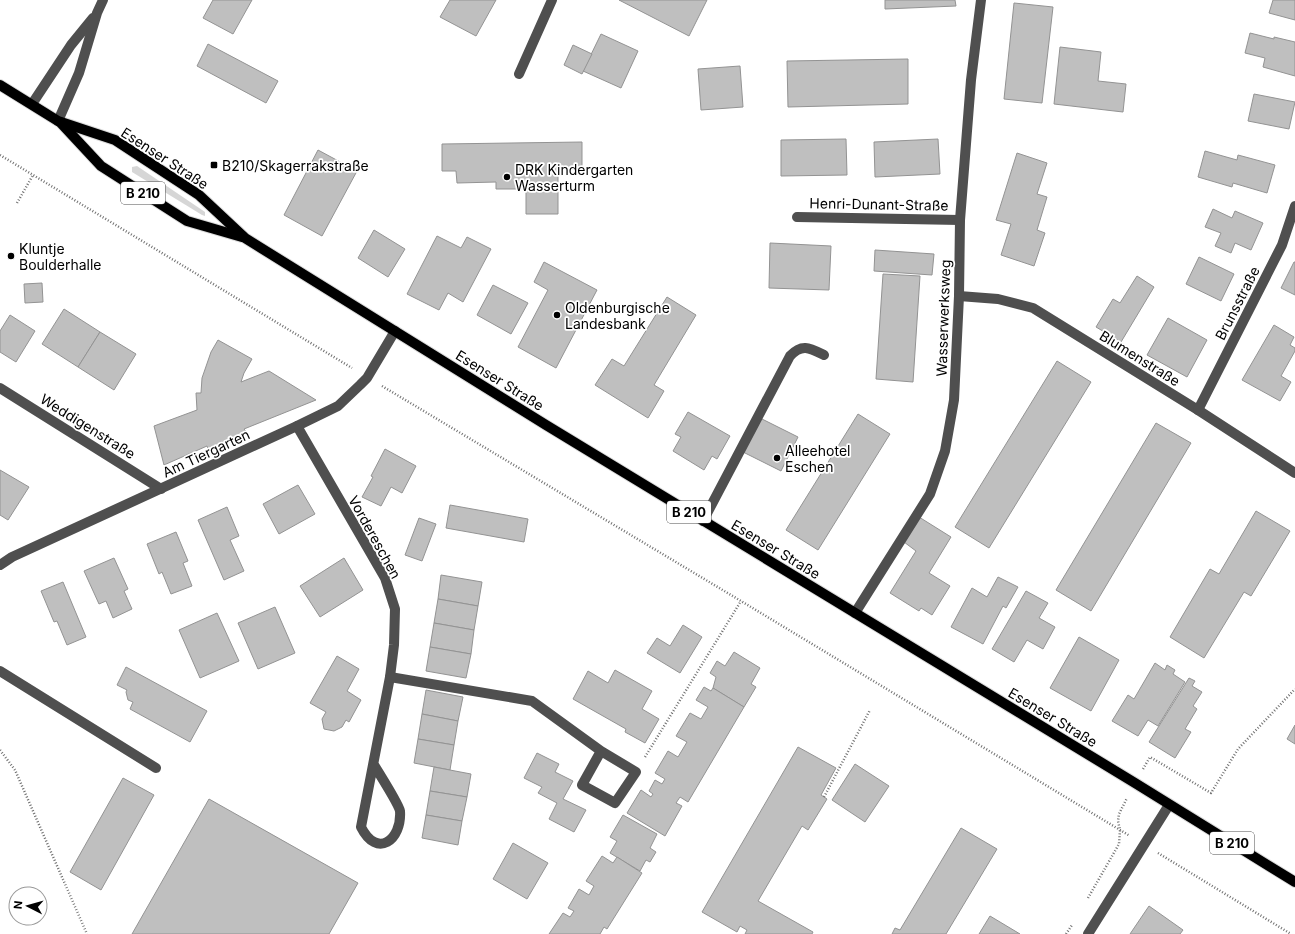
<svg xmlns="http://www.w3.org/2000/svg" width="1295" height="934" viewBox="0 0 1295 934" font-family="Inter,sans-serif">
<style>
.green{fill:#d6d6d6}
.building{fill:#bfbfbf;stroke:#939393}
.lines{fill:none;stroke-linecap:round;stroke-linejoin:round}
.major-casing{stroke:#dbdbdb;stroke-width:12}
.path{stroke:#717171;stroke-width:2.5;stroke-dasharray:1 2;stroke-linecap:butt}
.minor{stroke:#4f4f4f;stroke-width:10}
.major{stroke:#000;stroke-width:10}
.poi-dot{fill:#000;stroke:#fff;stroke-width:1.5}
.labels{text-anchor:middle;dominant-baseline:central;stroke-width:3.5;stroke-linejoin:round;paint-order:stroke}
.shield{fill:#fff;stroke:#4c4c4c;stroke-width:1}
.shield-label{font-size:13px;font-weight:bold;fill:#000}
.street-label{font-size:14px;fill:#000;stroke:#fff}
.poi-label{font-size:14px;fill:#000;stroke:#fff;text-anchor:start}
</style>
<rect width="100%" height="100%" fill="#fff"/>
<!-- green -->
<path class="green" d="M137,166L205,212V216L202,215L132,172V167Z"/>
<!-- building -->
<g class="building">
<path d="M213,0H252L233,34L203,18Z"/>
<path d="M450,0H496L476,36L440,17Z"/>
<path d="M619,0H707L689,36Z"/>
<path d="M885,0H955L956,6L885,9Z"/>
<path d="M1273,0H1295V20L1269,13Z"/>
<path d="M1014,3L1053,7L1042,103L1004,99Z"/>
<path d="M1250,33L1274,39V37L1295,42V76L1263,67L1265,58L1245,53Z"/>
<path d="M601,34L638,51L621,88L583,71Z"/>
<path d="M208,44L278,81L266,103L197,66Z"/>
<path d="M573,45L592,54L582,74L564,65Z"/>
<path d="M1060,47L1101,52L1098,81L1126,84L1123,112L1054,104Z"/>
<path d="M908,59V104L788,107L787,61Z"/>
<path d="M740,66L743,107L701,110L698,69Z"/>
<path d="M1254,94L1295,102L1289,129L1248,121Z"/>
<path d="M846,139L847,175L781,176V140Z"/>
<path d="M938,139L940,174L875,177L874,142Z"/>
<path d="M582,142V169H558V214H526V189H496V182L457,183L456,171H442V144Z"/>
<path d="M318,150L357,171L322,236L284,215Z"/>
<path d="M1205,151L1237,160L1238,155L1275,165L1267,193L1233,183L1232,187L1198,177Z"/>
<path d="M1017,153L1047,163L1037,194L1047,197L1037,230L1045,233L1034,266L1001,255L1011,224L996,220Z"/>
<path d="M1213,209L1232,218L1235,211L1263,223L1251,250L1235,243L1231,253L1215,246L1221,233L1205,227Z"/>
<path d="M374,230L405,249L388,277L358,258Z"/>
<path d="M437,236L461,248L467,237L491,249L463,302L448,293L439,310L407,294Z"/>
<path d="M770,243L831,246L829,290L769,288Z"/>
<path d="M875,250L934,254L932,275L874,271Z"/>
<path d="M1199,257L1234,274L1221,301L1186,284Z"/>
<path d="M544,262L597,290L556,368L518,347L548,290L534,282Z"/>
<path d="M1294,262H1295V295L1281,288Z"/>
<path d="M883,274L920,276L913,382L876,379Z"/>
<path d="M1137,276L1154,287L1121,342L1096,327L1113,299L1120,303Z"/>
<path d="M42,283L43,302L25,303L24,284Z"/>
<path d="M493,285L528,303L511,334L477,315Z"/>
<path d="M667,297L696,315L654,385L664,391L648,418L595,385L612,359L624,366Z"/>
<path d="M64,309L100,332L78,367L42,344Z"/>
<path d="M10,315L35,331L16,362L0,352V331Z"/>
<path d="M1168,318L1207,340L1187,377L1147,355Z"/>
<path d="M1274,325L1294,337L1290,345L1295,348V351L1281,376L1291,382L1280,401L1242,380Z"/>
<path d="M100,332L136,354L114,390L78,367Z"/>
<path d="M218,340L252,359L244,373L241,382L269,371L316,400L244,429L248,434L209,452L207,446L164,465L154,426L197,410L196,393H201L202,378L211,352Z"/>
<path d="M1057,361L1091,382L989,548L955,527Z"/>
<path d="M688,412L730,436L717,459L712,456L704,470L673,451L681,437L675,434Z"/>
<path d="M858,414L890,434L818,550L786,530Z"/>
<path d="M758,417L798,437L781,471L741,451Z"/>
<path d="M1156,423L1191,443L1091,611L1056,590Z"/>
<path d="M385,449L416,466L402,493L391,487L381,506L362,497L373,477L371,476Z"/>
<path d="M0,470L29,487L8,520L0,515Z"/>
<path d="M298,485L315,514L279,534L263,504Z"/>
<path d="M450,505L528,519L524,542L446,528Z"/>
<path d="M227,507L239,536L230,540L244,571L224,580L198,520Z"/>
<path d="M1256,511L1290,531L1251,596L1244,592L1204,658L1170,637L1210,569L1219,574Z"/>
<path d="M919,517L951,537L929,573L950,586L932,615L921,608L919,611L890,593L916,551L904,542Z"/>
<path d="M419,518L436,524L422,561L405,555Z"/>
<path d="M176,532L188,561L183,563L192,586L171,594L162,572L159,574L147,544Z"/>
<path d="M114,558L128,589L124,591L132,609L113,618L106,601L99,604L84,571Z"/>
<path d="M344,558L363,590L320,617L300,586Z"/>
<path d="M441,575L482,582L478,606L438,599Z"/>
<path d="M998,577L1018,587L1006,608L1003,606L983,644L951,627L972,588L987,597Z"/>
<path d="M63,582L86,637L67,645L57,621L54,622L41,591Z"/>
<path d="M1026,591L1048,603L1039,618L1055,627L1043,649L1027,640L1014,662L992,649Z"/>
<path d="M438,599L478,606L474,630L434,623Z"/>
<path d="M275,607L295,653L258,669L238,623Z"/>
<path d="M217,613L239,661L200,678L179,630Z"/>
<path d="M434,623L474,630L471,654L430,647Z"/>
<path d="M683,625L702,637L680,673L647,653L657,638L670,646Z"/>
<path d="M1079,637L1119,660L1091,711L1050,688Z"/>
<path d="M430,647L471,654L466,678L426,671Z"/>
<path d="M734,652L760,668L751,684L756,687L744,707L713,688L716,677L710,673L717,661L725,666Z"/>
<path d="M337,656L359,669L347,691L361,700L349,722L346,720L342,727L334,731L324,729L322,719L326,712L310,703Z"/>
<path d="M1155,663L1165,670L1167,665L1175,670L1173,674L1185,682L1158,726L1148,720L1138,736L1112,721L1128,695L1134,699Z"/>
<path d="M126,667L207,711L190,742L130,709L133,702L128,700L126,692L127,690L117,685Z"/>
<path d="M615,670L652,691L642,709L659,719L645,743L625,732L626,729L573,699L588,671L608,683Z"/>
<path d="M1189,678L1195,681L1192,686L1202,692L1193,706L1197,709L1185,729L1191,732L1175,758L1149,742Z"/>
<path d="M704,687L711,691L713,688L744,707L688,802L680,797L676,803L682,806L665,836L627,813L641,790L651,797L653,794L649,791L655,780L662,784L665,779L655,773L668,751L678,757L687,742L676,736L690,713L701,719L708,707L696,700Z"/>
<path d="M426,690L463,697L458,721L422,714Z"/>
<path d="M422,714L458,721L454,745L418,739Z"/>
<path d="M1295,725V744L1287,739Z"/>
<path d="M418,739L454,745L450,770L414,763Z"/>
<path d="M798,747L836,768L821,795L827,799L808,830L802,826L758,901L813,932L812,934H745L747,930L740,926L737,932L702,912Z"/>
<path d="M537,753L559,764L555,772L573,781L563,799L586,810L574,832L549,819L557,803L538,793L542,787L524,778Z"/>
<path d="M855,764L889,786L865,822L832,800Z"/>
<path d="M434,767L471,774L467,797L430,791Z"/>
<path d="M123,778L154,795L101,890L70,872Z"/>
<path d="M430,791L467,797L462,821L426,815Z"/>
<path d="M209,799L358,883L329,934H132Z"/>
<path d="M426,815L462,821L458,845L422,838Z"/>
<path d="M623,815L657,834L650,848L656,852L650,862L646,860L640,871L610,853L617,841L610,837Z"/>
<path d="M961,828L997,849L946,934H892L895,928L900,930Z"/>
<path d="M513,843L548,863L527,899L493,879Z"/>
<path d="M602,856L613,863L617,857L642,873L607,929L604,927L600,934H549L563,913L570,917L574,911L568,908L579,889L589,895L594,886L586,881Z"/>
<path d="M1149,906L1183,930L1180,934H1130Z"/>
<path d="M990,916L1020,934H979Z"/>
</g>
<g class="lines">
<defs>
<g id="major">
<path d="M0,85L58,121L115,140L199,195L245,238L261,248L546,425L1135,783L1295,882"/>
<path d="M60,122L101,166L187,221L242,237"/>
</g>
</defs>
<!-- major casing -->
<use href="#major" class="major-casing"/>
<!-- path -->
<g class="path">
<path d="M0,155L352,368"/>
<path d="M17,203L33,175"/>
<path d="M382,386L741,601L1130,836"/>
<path d="M0,750L15,770L87,934"/>
<path d="M645,757L741,601"/>
<path d="M1143,769L1150,757L1211,793L1238,749L1295,689"/>
<path d="M824,797L870,710"/>
<path d="M1158,853L1291,934"/>
<path d="M1088,898L1119,844L1120,830L1118,821L1119,814L1127,798"/>
<path d="M1066,934L1072,925"/>
</g>
<!-- minor -->
<g class="minor">
<path d="M519,74L552,0"/>
<path d="M32,104L71,45L93,18"/>
<path d="M58,121L79,73L97,13L103,0"/>
<path d="M797,217L960,220"/>
<path d="M959,296L998,299L1033,308L1198,410L1295,473"/>
<path d="M0,388L161,489"/>
<path d="M1198,410L1282,245L1295,206"/>
<path d="M297,426L385,578L395,609L394,645L390,677L361,827C377,859 402,840 400,811C399,805 379,773 374,765"/>
<path d="M703,521L790,356C802,343 810,348 824,355"/>
<path d="M0,565L12,557L297,426L338,406L360,385L367,378L395,331"/>
<path d="M855,613L930,494L945,451L954,400L959,296L960,220L971,80L981,0"/>
<path d="M0,671L156,768"/>
<path d="M390,677L532,701L601,751L636,772L615,803L582,785L601,751"/>
<path d="M1088,934L1169,805"/>
</g>
<!-- major -->
<use href="#major" class="major"/>
</g>
<!-- markers -->
<g class="poi-dot">
<rect x="210" y="161" width="8" height="8" rx="2"/>
<circle cx="507" cy="177" r="4"/>
<circle cx="11" cy="256" r="4"/>
<circle cx="557" cy="315" r="4"/>
<circle cx="777" cy="458" r="4"/>
</g>
<g class="labels">
<!-- shield labels -->
<g class="shield">
<rect x="121" y="182" width="44" height="22" rx="3"/>
<rect x="667" y="501" width="44" height="22" rx="3"/>
<rect x="1210" y="832" width="44" height="22" rx="3"/>
</g>
<g class="shield-label">
<text x="143" y="193">B 210</text>
<text x="689" y="512">B 210</text>
<text x="1232" y="843">B 210</text>
</g>
<!-- street labels -->
<g class="street-label">
<text transform="translate(165 158) rotate(33)">Esenser Straße</text>
<text transform="translate(879 204) rotate(1)">Henri-Dunant-Straße</text>
<text transform="translate(1237 303) rotate(-63)">Brunsstraße</text>
<text transform="translate(943 318) rotate(-88)">Wasserwerksweg</text>
<text transform="translate(1140 358) rotate(32)">Blumenstraße</text>
<text transform="translate(500 380) rotate(32)">Esenser Straße</text>
<text transform="translate(88 426) rotate(32)">Weddigenstraße</text>
<text transform="translate(206 453) rotate(-25)">Am Tiergarten</text>
<text transform="translate(375 537) rotate(61)">Vordereschen</text>
<text transform="translate(776 549) rotate(31)">Esenser Straße</text>
<text transform="translate(1053 717) rotate(31)">Esenser Straße</text>
</g>
<!-- poi labels -->
<g class="poi-label">
<text x="222" y="165">B210/Skagerrakstraße</text>
<text x="515" y="169">DRK Kindergarten<tspan x="515" dy="16">Wasserturm</tspan></text>
<text x="19" y="248">Kluntje<tspan x="19" dy="16">Boulderhalle</tspan></text>
<text x="565" y="307">Oldenburgische<tspan x="565" dy="16">Landesbank</tspan></text>
<text x="785" y="450">Alleehotel<tspan x="785" dy="16">Eschen</tspan></text>
</g>
</g>
<!-- north arrow -->
<g transform="translate(28 906) rotate(276)"><circle r="19" fill="#ffffff" stroke="#999999"/>
<path d="M0-3L7 15L0 10L-7 15Z" fill="#000000"/>
<text y="-6" font-size="11" font-weight="bold" text-anchor="middle" fill="#000000">N</text>
</g>
</svg>
